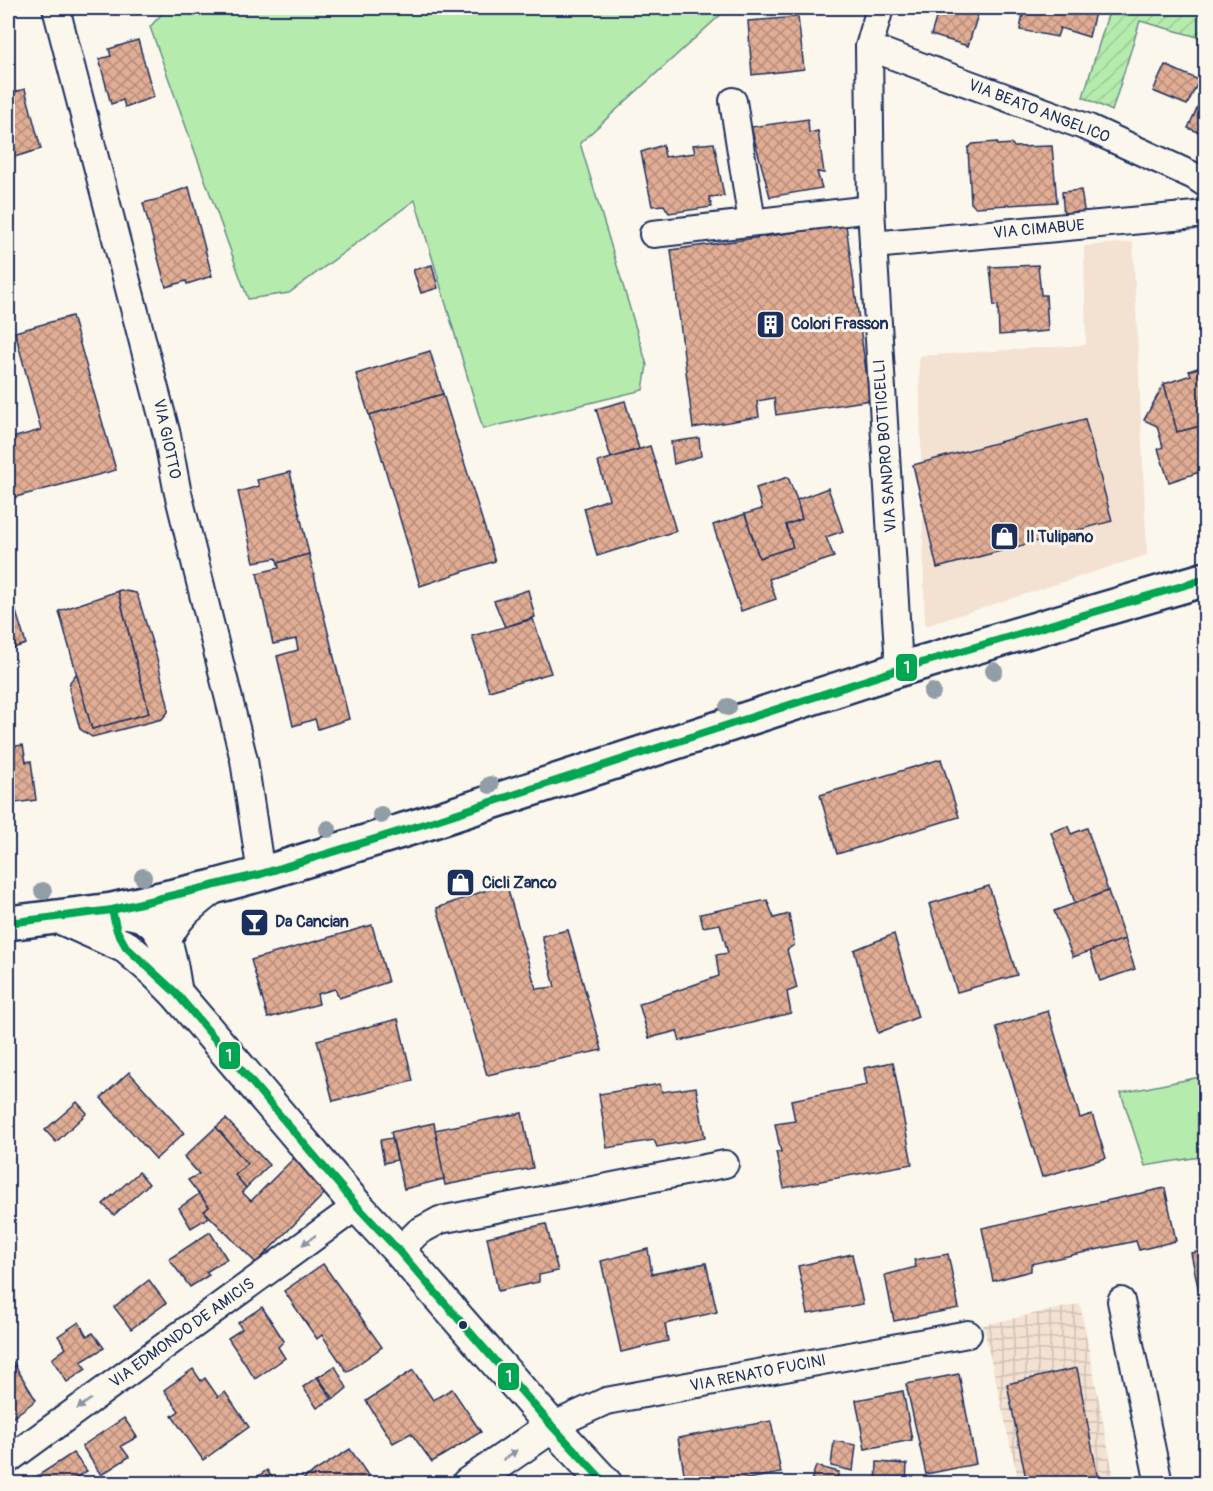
<svg xmlns="http://www.w3.org/2000/svg" width="1213" height="1491" viewBox="0 0 1213 1491" font-family="Pangolin,sans-serif">
<style>
.built{fill:#f3e1d2}
.industrial{fill:url(#industrial-grid)}
.grass{fill:#b5ebad;stroke:#688d86;stroke-width:1.5}
.garden{fill:url(#garden-furrows);stroke:#688d86;stroke-width:1.5}
.building{fill:url(#building-cross-hatch);stroke:#1b2f5e;stroke-width:1.5}
.lines{fill:none;stroke-linecap:round;stroke-linejoin:round}
.minor-casing{stroke:#1b2f5e;stroke-width:30}
.tertiary-casing{stroke:#1b2f5e;stroke-width:36}
.secondary-casing{stroke:#1b2f5e;stroke-width:38}
.minor{stroke:#fbf7ec;stroke-width:26}
.tertiary{stroke:#fbf7ec;stroke-width:32}
.secondary{stroke:#fbf7ec;stroke-width:33}
.bus-1-casing{stroke:#fbf7ec;stroke-width:12}
.bus-1{stroke:#00a651;stroke-width:8}
.tree{fill:#919ea7}
.oneway{fill:#8b93a5}
.bus-dot{fill:#1b2f5e;stroke:#fbf7ec;stroke-width:2}
.labels{text-anchor:middle;dominant-baseline:central;stroke-width:6;stroke-linejoin:round;paint-order:stroke}
.street-label{font-size:16px;fill:#1b2f5e;stroke:#fbf7ec}
.poi-label{font-size:16px;font-weight:bold;fill:#1b2f5e;stroke:#fbf7ec;text-anchor:start}
.line-badge{stroke:#fbf7ec;stroke-width:2}
.badge-label{font-size:16px;text-anchor:middle;font-weight:bold;fill:#fff}
</style>
<defs>
<pattern id="industrial-grid" width="8" height="8" patternUnits="userSpaceOnUse" patternTransform="scale(1.5)"><rect width="8" height="8" fill="#f3e1d2"/><path d="M0 4h8M4 0v8" fill="none" stroke="#d0c1b7"/></pattern>
<pattern id="garden-furrows" width="10" height="10" patternUnits="userSpaceOnUse" patternTransform="scale(1.5)"><rect width="10" height="10" fill="#b5ebad"/><path d="M-1 1l2-2M0 10L10 0M9 11l2-2" fill="none" stroke="#9bca97"/></pattern>
<pattern id="building-cross-hatch" width="8" height="8" patternUnits="userSpaceOnUse" patternTransform="scale(1.5)"><rect width="8" height="8" fill="#e1ad94"/><path d="M0 0l8 8M0 8l8-8" fill="none" stroke="#b68d7c"/></pattern>
</defs>
<rect width="100%" height="100%" fill="#fbf7ec"/>
<filter id="ink" filterUnits="userSpaceOnUse"><feTurbulence type="fractalNoise" baseFrequency=".0167" numOctaves="2"/><feDisplacementMap in="SourceGraphic" scale="12" xChannelSelector="R" yChannelSelector="G"/><feConvolveMatrix kernelMatrix="1 2 1 2 8 2 1 2 1" color-interpolation-filters="sRGB"/></filter>
<g filter="url(#ink)">
<!-- built -->
<path class="built" d="M1133,242L1147,555L925,626L919,356L1086,345L1084,246Z"/>
<!-- industrial -->
<path class="industrial" d="M1080,1304L1115,1483H1019L983,1325Z"/>
<!-- grass -->
<g class="grass">
<path d="M167,8H728L580,143L647,365L643,390L483,429L415,200L289,293L248,299L150,27Z"/>
<path d="M1205,1076V1156L1145,1166L1121,1093Z"/>
</g>
<!-- garden -->
<path class="garden" d="M1110,8H1206L1205,39L1140,21L1112,111L1083,97Z"/>
<!-- building -->
<g class="building">
<path d="M939,8H980L968,46L931,35Z"/>
<path d="M1024,8H1096L1089,37L1060,28L1057,37L1020,30Z"/>
<path d="M798,17L804,69L752,75L748,21Z"/>
<path d="M138,40L154,97L125,107L123,100L111,104L99,59L111,56L109,49Z"/>
<path d="M1165,65L1199,80L1187,105L1153,91Z"/>
<path d="M1206,88V135L1188,128Z"/>
<path d="M25,89L41,149L8,159V94Z"/>
<path d="M808,119L809,133L818,131L824,173L817,172L822,188L770,197L751,127Z"/>
<path d="M997,142L998,145L1012,144L1014,147L1052,146L1057,202L975,207L971,203L968,148L973,144Z"/>
<path d="M714,143L724,196L709,197L712,207L669,213L664,205L652,206L641,152L663,145L665,157L695,153L693,145Z"/>
<path d="M189,187L212,276L187,284L186,281L166,287L143,203L163,198V196Z"/>
<path d="M1081,190L1085,216L1064,217L1062,192Z"/>
<path d="M846,225L870,400L776,415L774,398L757,401L759,417L693,428L671,250Z"/>
<path d="M432,265L438,288L421,293L413,270Z"/>
<path d="M1038,265L1041,295H1046L1048,331L999,335L998,305L994,306L990,267Z"/>
<path d="M72,316L116,470L12,498L8,482V439L41,430L15,332Z"/>
<path d="M430,351L443,394L369,415L356,374Z"/>
<path d="M1206,365V425L1177,432L1164,384L1191,375L1189,371Z"/>
<path d="M1164,384L1177,432L1201,426L1206,441V470L1169,482L1158,449L1163,447L1157,426L1144,420Z"/>
<path d="M443,394L495,561L420,586L369,415Z"/>
<path d="M625,401L639,449L611,458L596,409Z"/>
<path d="M1085,419L1112,521L937,568L913,465Z"/>
<path d="M699,438L701,456L674,464L671,442Z"/>
<path d="M650,446L676,531L597,556L584,508L609,499L598,462Z"/>
<path d="M290,472L309,554L278,563L276,558L254,562L238,492L259,486L257,480Z"/>
<path d="M788,477L797,500L802,519L786,525L793,547L759,558L745,514L762,509L756,488Z"/>
<path d="M828,488L843,531L826,537L834,557L769,579L776,599L741,611L713,525L745,514L759,558L793,547L786,525L802,519L797,500Z"/>
<path d="M309,554L349,719L318,729L315,719L293,726L277,656L298,650L296,639L273,644L257,573L279,568L278,563Z"/>
<path d="M8,586L26,644L8,650Z"/>
<path d="M120,590L136,593L138,597L157,659L168,705V712L162,719L92,737L80,729L69,689L70,682L77,673L92,729L149,713L118,591Z"/>
<path d="M528,590L535,617L505,627L494,601Z"/>
<path d="M118,591L149,713L92,729L59,611Z"/>
<path d="M533,619L551,673L489,691L472,636Z"/>
<path d="M23,745L26,762L31,761L36,800L8,804V747Z"/>
<path d="M941,759L959,817L837,854L820,795Z"/>
<path d="M1068,826L1071,834L1087,828L1108,891L1075,903L1051,832Z"/>
<path d="M506,883L536,989L555,987L542,936L568,930L602,1050L487,1075L437,908Z"/>
<path d="M989,886L1017,975L957,992L929,904Z"/>
<path d="M1108,891L1125,939L1073,957L1054,911Z"/>
<path d="M767,900L774,918L789,914L794,945L787,950L797,988L787,992L791,1013L680,1041L677,1031L649,1038L639,1004L719,976L716,955L728,953L720,924L703,927L700,914Z"/>
<path d="M372,925L388,982L339,998L335,989L317,994L319,1004L268,1018L251,960Z"/>
<path d="M894,934L918,1017L878,1033L854,950Z"/>
<path d="M1125,939L1135,969L1100,981L1090,951Z"/>
<path d="M1048,1011L1080,1118L1092,1114L1106,1158L1042,1177L996,1027Z"/>
<path d="M398,1019L413,1081L333,1101L317,1040Z"/>
<path d="M893,1062L912,1164L784,1188L776,1152H781L775,1124L795,1121L791,1100L867,1085L864,1068Z"/>
<path d="M129,1072L184,1133L156,1159L101,1098Z"/>
<path d="M660,1084L662,1092L696,1087L705,1138L657,1147L654,1140L607,1148L599,1094Z"/>
<path d="M77,1102L87,1113L56,1142L45,1130Z"/>
<path d="M522,1113L533,1168L445,1185L434,1130Z"/>
<path d="M226,1119L269,1165L246,1188L235,1175L247,1164L216,1127Z"/>
<path d="M434,1123L444,1179L404,1189L391,1132Z"/>
<path d="M216,1127L247,1164L235,1175L246,1188L242,1192L251,1201L294,1158L326,1192L256,1263L204,1211L209,1207L188,1180L199,1174L184,1157Z"/>
<path d="M392,1138L397,1160L384,1163L380,1140Z"/>
<path d="M139,1172L149,1184L114,1215L103,1204Z"/>
<path d="M1165,1188L1176,1241L1139,1250L1136,1241L1031,1264V1271L993,1281L982,1228Z"/>
<path d="M199,1194L209,1207L204,1211L209,1217L191,1228L179,1208Z"/>
<path d="M546,1224L558,1271L539,1275V1282L498,1291L487,1237Z"/>
<path d="M210,1232L227,1259L206,1272L209,1275L190,1287L169,1259Z"/>
<path d="M648,1249L652,1274L706,1263L717,1312L665,1324L668,1341L621,1352L601,1261Z"/>
<path d="M1206,1250V1291L1199,1292L1191,1253Z"/>
<path d="M852,1254L863,1304L808,1314L798,1266Z"/>
<path d="M948,1254L959,1308L894,1321L885,1275L916,1267L914,1260Z"/>
<path d="M323,1264L382,1347L347,1372L322,1335L317,1339L284,1291Z"/>
<path d="M149,1280L166,1303L131,1329L114,1307Z"/>
<path d="M262,1307L284,1341L278,1347L285,1358L255,1379L228,1338L242,1329L238,1323Z"/>
<path d="M79,1322L87,1336L93,1333L104,1348L81,1362L86,1369L67,1382L52,1359L66,1348L58,1336Z"/>
<path d="M8,1354L36,1400L12,1418L8,1412Z"/>
<path d="M335,1366L347,1388L334,1399L318,1377Z"/>
<path d="M1077,1368L1099,1484H1027L1007,1384Z"/>
<path d="M193,1369L201,1381L205,1378L218,1397L225,1392L249,1427L203,1460L172,1416L179,1411L164,1390Z"/>
<path d="M413,1370L433,1400L452,1389L481,1432L432,1462L411,1433L393,1443L366,1401Z"/>
<path d="M959,1374L976,1464L926,1474L906,1384Z"/>
<path d="M317,1377L332,1399L317,1408L303,1387Z"/>
<path d="M903,1391L912,1440L865,1449L856,1400Z"/>
<path d="M124,1418L137,1437L121,1446L129,1457L101,1475L82,1446Z"/>
<path d="M771,1421L781,1473L720,1484H686L678,1438Z"/>
<path d="M834,1441L856,1445L853,1471L831,1466Z"/>
<path d="M350,1449L374,1484H307L304,1478Z"/>
<path d="M73,1453L87,1471L73,1479L75,1484H25Z"/>
<path d="M877,1462L907,1464L906,1484H876Z"/>
<path d="M816,1466L839,1472L835,1484H810Z"/>
<path d="M267,1470L276,1484H247Z"/>
<path d="M941,1480V1484H923V1481Z"/>
</g>
<g class="lines">
<defs>
<g id="minor">
<path d="M56,8L167,435L177,489L244,760L261,874"/>
<path d="M880,8L869,47L871,209L898,651L897,670"/>
<path d="M869,47L1089,128L1194,176L1206,184"/>
<path d="M733,101L752,222"/>
<path d="M653,234L871,209"/>
<path d="M873,245L1206,214"/>
<path d="M399,1251L418,1232L440,1220L725,1164"/>
<path d="M1121,1301L1159,1484"/>
<path d="M552,1426L606,1401L968,1334"/>
<path d="M8,1460L357,1206"/>
</g>
<g id="tertiary">
<path d="M114,916L112,910C122,912 136,912 145,917C170,930 171,968 176,993"/>
<path d="M61,918L126,947L154,971L176,993L357,1206L399,1251L552,1426L606,1484"/>
<path d="M165,939C178,913 190,905 213,887"/>
<path d="M468,1484L552,1426"/>
</g>
<path id="secondary" d="M8,923L112,910L213,887L261,874L427,823L897,670L1206,579"/>
</defs>
<!-- minor casing -->
<use href="#minor" class="minor-casing"/>
<!-- tertiary casing -->
<use href="#tertiary" class="tertiary-casing"/>
<!-- secondary casing -->
<use href="#secondary" class="secondary-casing"/>
<!-- minor -->
<use href="#minor" class="minor"/>
<!-- tertiary -->
<use href="#tertiary" class="tertiary"/>
<!-- secondary -->
<use href="#secondary" class="secondary"/>
<defs>
<g id="bus-1">
<path d="M112,910L117,931L126,947L176,993L357,1206L399,1251L552,1426L606,1484"/>
<path d="M8,923L112,910L261,874L427,823L897,670L1206,579"/>
</g>
</defs>
<!-- bus-1 casing -->
<use href="#bus-1" class="bus-1-casing"/>
<!-- bus-1 -->
<use href="#bus-1" class="bus-1"/>
</g>
<!-- trees -->
<g class="tree">
<circle cx="994" cy="671" r="9"/>
<circle cx="932" cy="692" r="9"/>
<circle cx="728" cy="707" r="9"/>
<circle cx="490" cy="785" r="9"/>
<circle cx="381" cy="815" r="9"/>
<circle cx="328" cy="829" r="9"/>
<circle cx="143" cy="877" r="9"/>
<circle cx="43" cy="891" r="9"/>
</g>
<!-- one-way arrows -->
<defs><path id="oneway-solid" d="M-6-.8H1V-3.2L6.5 0L1 3.2V.8H-6Z" transform="scale(1.5)"/></defs>
<g class="oneway">
<use href="#oneway-solid" transform="translate(309 1240) rotate(144)"/>
<use href="#oneway-solid" transform="translate(84 1404) rotate(144)"/>
<use href="#oneway-solid" transform="translate(510 1455) rotate(-35)"/>
</g>
</g>
<!-- icons -->
<defs>
<symbol id="building-square" viewBox="-11 -11 22 22"><rect x="-9" y="-9" width="18" height="18" rx="4" fill="#1b2f5e" stroke="#fbf7ec"/><path d="M-4-6H4V6H1V3H-1V6H-4ZM-2.5-4.3h1.7v1.8h-1.7ZM.8-4.3h1.7v1.8H.8ZM-2.5-1h1.7V.8h-1.7ZM.8-1h1.7V.8H.8Z" fill="#fff"/></symbol>
<symbol id="shop-square" viewBox="-11 -11 22 22"><rect x="-9" y="-9" width="18" height="18" rx="4" fill="#1b2f5e" stroke="#fbf7ec"/><path d="M-5-2.5h2.3a2.7 3.5 0 0 1 5.4 0H5L5.5 6h-11ZM-1.5-2.5h3a1.5 2.3 0 0 0-3 0Z" fill="#fff"/></symbol>
<symbol id="bar-square" viewBox="-11 -11 22 22"><rect x="-9" y="-9" width="18" height="18" rx="4" fill="#1b2f5e" stroke="#fbf7ec"/><path d="M-6-5H6L.8 .8V4.5H3.5V6h-7V4.5H-.8V.8Z" fill="#fff"/></symbol>
</defs>
<g fill-rule="evenodd">
<use href="#building-square" x="754" y="308" width="33" height="33"/>
<use href="#shop-square" x="988" y="520" width="33" height="33"/>
<use href="#shop-square" x="444" y="866" width="33" height="33"/>
<use href="#bar-square" x="238" y="906" width="33" height="33"/>
</g>
<!-- markers -->
<circle class="bus-dot" cx="463" cy="1325" r="5"/>
<g class="labels">
<!-- street labels -->
<g class="street-label">
<text transform="translate(1039 111) rotate(21)">VIA BEATO ANGELICO</text>
<text transform="translate(1039 229) rotate(-5)">VIA CIMABUE</text>
<text transform="translate(167 439) rotate(78)">VIA GIOTTO</text>
<text transform="translate(885 446) rotate(-94)">VIA SANDRO BOTTICELLI</text>
<text transform="translate(182 1333) rotate(-36)">VIA EDMONDO DE AMICIS</text>
<text transform="translate(758 1373) rotate(-11)">VIA RENATO FUCINI</text>
</g>
<!-- poi labels -->
<g class="poi-label">
<text x="791" y="324">Colori Frasson</text>
<text x="1026" y="537">Il Tulipano</text>
<text x="482" y="883">Cicli Zanco</text>
<text x="275" y="922">Da Cancian</text>
</g>
</g>
<g class="line-badge">
<rect x="895" y="653" width="23" height="29" rx="6" fill="#00a651"/>
<rect x="218" y="1041" width="23" height="29" rx="6" fill="#00a651"/>
<rect x="497" y="1362" width="23" height="29" rx="6" fill="#00a651"/>
</g>
<g class="badge-label">
<text x="907" y="673">1</text>
<text x="229" y="1061">1</text>
<text x="509" y="1382">1</text>
</g>
<!-- margin -->
<rect width="1213" height="1491" fill="none" stroke="#fbf7ec" stroke-width="30"/>
<rect x="15" y="15" width="1183" height="1461" fill="none" stroke="#1b2f5e" stroke-width="2" filter="url(#ink)"/>
</svg>
